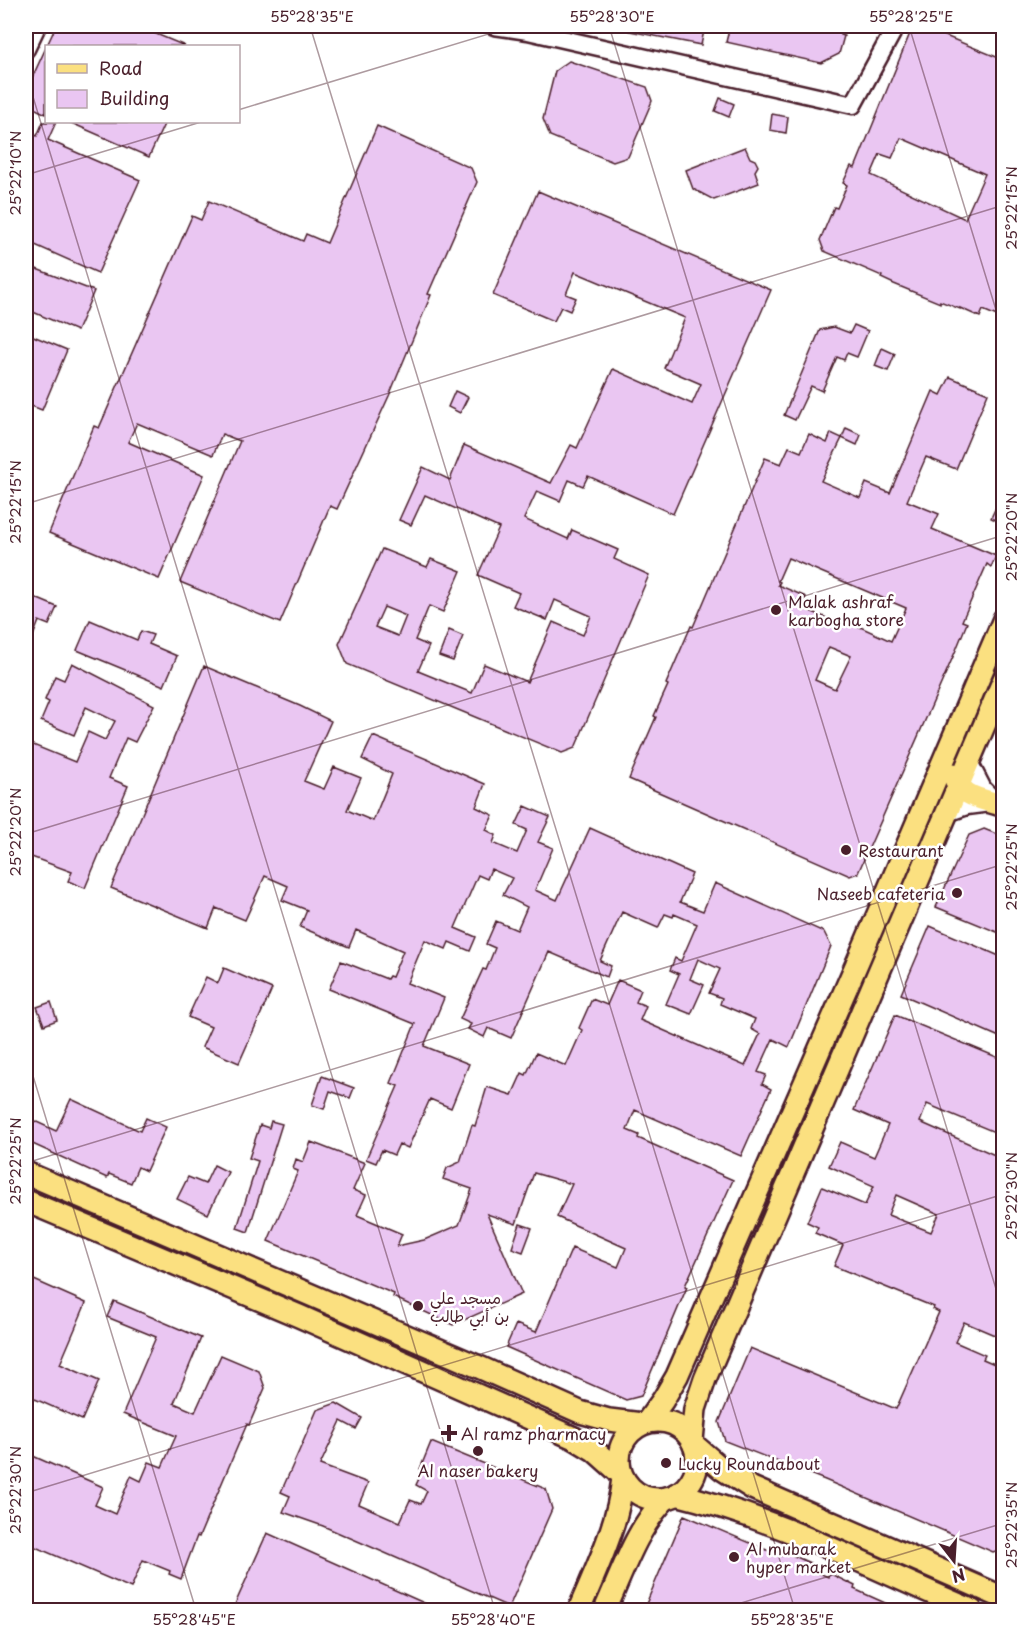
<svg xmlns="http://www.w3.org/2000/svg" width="1029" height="1636" viewBox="0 0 1029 1636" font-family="'Playpen Sans','Playpen Sans Arabic',sans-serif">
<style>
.building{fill:#eac6f2;stroke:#4a1f2b;stroke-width:1.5;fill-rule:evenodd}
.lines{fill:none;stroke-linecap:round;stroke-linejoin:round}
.minor-casing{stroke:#4a1f2b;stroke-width:21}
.major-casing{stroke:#4a1f2b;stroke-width:26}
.minor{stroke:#fff;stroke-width:16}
.major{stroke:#fbe080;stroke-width:21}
.ticks{fill:none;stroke:#4a1f2b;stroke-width:1.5;stroke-opacity:0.45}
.poi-dot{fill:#4a1f2b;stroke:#fff;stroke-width:2}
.labels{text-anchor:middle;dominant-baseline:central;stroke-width:5;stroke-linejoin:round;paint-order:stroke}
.poi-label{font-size:16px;fill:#4a1f2b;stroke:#fff;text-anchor:start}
.neatline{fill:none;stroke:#4a1f2b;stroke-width:2}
.ticks-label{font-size:15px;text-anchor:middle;fill:#4a1f2b}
</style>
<rect width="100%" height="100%" fill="#fff"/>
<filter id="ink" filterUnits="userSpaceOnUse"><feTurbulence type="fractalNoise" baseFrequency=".0167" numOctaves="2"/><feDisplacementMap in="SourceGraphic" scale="12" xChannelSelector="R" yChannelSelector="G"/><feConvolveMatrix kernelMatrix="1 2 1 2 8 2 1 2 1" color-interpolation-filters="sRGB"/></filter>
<g filter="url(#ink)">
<!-- building -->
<g class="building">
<path d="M56,26H137L185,46H46V114L26,104V91Z"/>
<path d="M629,26H705L701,45L629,31Z"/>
<path d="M730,26H844L841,35L844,36L839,54L821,63L726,42Z"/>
<path d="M913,26H921L1004,60V319L983,310L980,317L960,308V309L940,301V303L894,284L881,278L882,276L824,251L820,240L834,207L837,208L847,185L843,183L851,166L855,168ZM901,138L985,174L965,219L871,175L880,154L892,158Z"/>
<path d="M569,61L647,87L652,101L628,157L613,162L550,136L543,119L555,71Z"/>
<path d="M720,98L734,104L729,117L715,111Z"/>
<path d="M772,114L788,117L786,133L770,130Z"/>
<path d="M43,122H56L48,140L140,180L98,273L26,241V131L37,136Z"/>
<path d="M69,122H165L149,157Z"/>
<path d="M377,126L471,168L477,182L428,294L431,295L389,396L337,509L330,506L280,623L180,582L240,441L222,434L213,455L137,423L128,442L204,475L159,579L49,533L94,426L99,428L192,216L201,220L209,201L303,241L306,234L327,243Z"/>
<path d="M745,147L750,158L755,160L758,166L755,171L759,183L714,200L693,189L686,170Z"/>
<path d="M538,191L771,290L673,514L588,476L583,486L569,480L560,501L537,491L524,519L568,539L572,530L618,550L614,559L649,575L575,748L562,753L347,664L339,644L382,549L427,567L431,559L461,571L443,612L429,606L415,640L429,646L418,671L472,693L484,664L527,682L553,622L583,635L591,616L555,600L547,620L513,606L519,593L478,575L499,528L425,495L411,525L399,520L423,467L450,480L464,445L551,483L571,445L577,448L613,369L692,404L701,384L664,368L685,318L575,272L566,294L576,298L570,311L561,307L554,321L493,295ZM384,607L406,616L398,636L375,627Z"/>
<path d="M26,265L94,291L77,331L26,309Z"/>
<path d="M854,325L868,331L857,357L847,353L844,360L837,357L822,391L811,386L795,420L784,415L820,330L834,327L850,333Z"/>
<path d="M26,333L67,350L42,410L26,404Z"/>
<path d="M882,348L895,354L888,371L875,366Z"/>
<path d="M950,377L988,393L956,469L926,457L907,501L939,514L932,529L996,556L991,567L987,564L962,621L967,623L956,650L858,873L850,876L629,779L656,717L654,716L668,685L666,684L691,626L693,627L765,458L781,464L789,447L801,452L809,434L827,443L831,433L842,438L821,481L860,498L866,483L890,493L933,391L941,395ZM788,558L906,608L891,641L845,620L843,625L801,607L806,597L778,585L780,582L778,581ZM829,647L851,656L835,689L815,680Z"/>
<path d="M455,391L468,397L460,413L448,407Z"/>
<path d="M846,428L861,435L857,445L842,438Z"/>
<path d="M1004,490V524L991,518Z"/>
<path d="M26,594L57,607L49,625L39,621L26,654Z"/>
<path d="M90,620L137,640L141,631L153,635L149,644L177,656L164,686L77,650Z"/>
<path d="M449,630L463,636L453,661L439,656Z"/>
<path d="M72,663L154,705L135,742L126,738L109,778L128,786L85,888L68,881L72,872L26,855V742L75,762L88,732L105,740L115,721L86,707L74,735L41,721L49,702L45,700L55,676L64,680Z"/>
<path d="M204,666L300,706L331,721L304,781L324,789L334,767L361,778L347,810L373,821L392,774L362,759L373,736L485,784L476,807L493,815L486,830L496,835L493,843L517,853L527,830L516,825L525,806L550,817L538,842L553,848L535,890L557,900L590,828L692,874L680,902L703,911L715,883L824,932L831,946L789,1047L773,1039L758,1072L766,1075L762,1084L771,1089L741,1156L635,1110L627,1130L639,1135L638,1138L733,1180L685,1286L687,1287L641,1396L626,1400L506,1347L516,1324L536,1332L572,1248L618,1267L626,1248L557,1217L572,1184L534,1173L516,1224L487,1214L522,1294L453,1325L393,1297L394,1294L268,1241L298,1171L293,1169L296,1159L303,1162L311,1142L365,1163L353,1190L366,1195L357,1215L402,1234L397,1246L424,1240L459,1225L472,1189L443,1179L447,1168L460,1162L472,1125L475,1126L487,1087L512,1095L522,1073L526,1075L536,1053L566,1066L582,1030L579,1028L592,999L607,1005L618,980L641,990L636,1002L646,1006L640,1020L745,1066L760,1034L751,1029L755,1019L720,1004L722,998L709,993L720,969L698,959L690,979L704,985L691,1014L666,1004L679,974L670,970L675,958L681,961L697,924L674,914L673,917L665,914L658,928L622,912L600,961L611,966L607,977L549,952L511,1038L488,1028L484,1037L468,1029L471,1024L460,1019L483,969L486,970L495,948L486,944L496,921L517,930L527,907L503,895L512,878L491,869L487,879L478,875L455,928L476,937L470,951L449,942L446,949L425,940L407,983L444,998L424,1046L469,1064L451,1108L430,1099L408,1148L399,1144L394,1155L382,1150L376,1163L366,1159L398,1086L391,1083L415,1024L329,989L341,961L387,979L389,976L392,977L403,951L356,930L349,947L300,927L307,910L282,900L288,886L265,876L245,920L216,908L208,928L111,888Z"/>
<path d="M984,829L1004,837V935L936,907L969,835Z"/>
<path d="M930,926L1004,958V1039L901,994Z"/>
<path d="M224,968L272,989L239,1063L202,1047L211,1027L188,1017L206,977L218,983Z"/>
<path d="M51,1002L57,1020L44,1025L37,1007Z"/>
<path d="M895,1015L1004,1060V1136L927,1104L920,1122L1004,1159V1339L964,1322L955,1342L985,1355L983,1359L1004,1368V1548L993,1552L825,1480L725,1441L719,1422L750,1348L896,1409L939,1312L933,1309L934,1307L834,1266L843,1245L815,1233L818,1227L807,1222L822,1187L865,1205L874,1186L829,1166L840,1142L874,1157L888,1125L854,1110ZM896,1195L939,1214L931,1232L888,1215Z"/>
<path d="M322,1076L354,1088L350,1098L330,1091L324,1109L312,1105Z"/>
<path d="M71,1099L140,1131L146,1118L166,1127L146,1171L138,1167L131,1183L109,1174L107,1178L26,1141V1117L56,1131Z"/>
<path d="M271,1121L282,1124L248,1232L237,1228L258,1161L249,1158L260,1125L269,1128Z"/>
<path d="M214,1165L228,1172L208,1214L177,1199L188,1177L205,1184Z"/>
<path d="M520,1224L532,1228L523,1252L512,1248Z"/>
<path d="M34,1280L86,1303L60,1364L99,1381L82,1420L26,1395V1299Z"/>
<path d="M114,1301L201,1338L174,1403L195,1412L221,1355L259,1371L265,1388L249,1425L247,1424L199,1537L197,1536L181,1579L169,1574L170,1571L143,1560L131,1588L26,1543V1453L103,1487L95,1505L115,1514L131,1476L141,1481L149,1462L162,1467L176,1436L123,1414L156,1337L107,1317Z"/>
<path d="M336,1403L362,1418L356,1429L341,1421L320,1465L368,1483L359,1504L400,1522L410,1500L421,1504L427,1491L416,1485L423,1470L420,1469L431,1442L546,1489L552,1509L509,1607L323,1526L283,1512L290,1496L281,1492L317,1410Z"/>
<path d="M684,1515L781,1556L783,1551L810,1563L808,1568L828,1577L829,1573L855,1586L854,1589L903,1611H829L821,1607L820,1611H643Z"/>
<path d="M267,1533L442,1611H232Z"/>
</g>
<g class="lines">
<defs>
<g id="minor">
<path d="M494,26L528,31L853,105L896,26"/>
<path d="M26,49L37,26"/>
<path d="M969,762L983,789L997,803"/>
<path d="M947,813L967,806L990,803"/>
</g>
<g id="major">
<path d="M953,774C960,796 978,798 998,804"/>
<path d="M26,1173L479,1367L580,1412L609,1420L642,1424"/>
<path d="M26,1201L299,1316L574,1438L594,1450L621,1474"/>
<circle cx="658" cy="1460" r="39"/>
<path d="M647,1422L663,1400L677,1376L858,961L1004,619"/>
<path d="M692,1440L695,1409L705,1379L1004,679"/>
<path d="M694,1445L722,1469L752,1488L1004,1598"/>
<path d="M676,1494C779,1519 874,1569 971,1610"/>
<path d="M579,1610C597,1567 618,1525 623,1478"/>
<path d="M605,1610C623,1571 636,1529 666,1498"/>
</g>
</defs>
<!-- minor casing -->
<use href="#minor" class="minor-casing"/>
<!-- major casing -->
<use href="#major" class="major-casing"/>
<!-- minor -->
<use href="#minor" class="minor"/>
<!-- major -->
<use href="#major" class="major"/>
</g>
</g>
<!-- ticks -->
<path class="ticks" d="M310,26L795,1610M609,26L1004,1315M909,26L1004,336M26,74L495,1610M238,110L515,26M26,175L201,122M26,504L1004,205M26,834L1004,535M26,1053L196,1610M26,1163L1004,864M26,1493L1004,1194M718,1610L1004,1523"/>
<!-- markers -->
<g class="poi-dot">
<circle cx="776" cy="610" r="6"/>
<circle cx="846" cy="850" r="6"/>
<circle cx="957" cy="893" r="6"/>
<circle cx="418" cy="1306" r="6"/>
<path d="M446 1424h6v6h6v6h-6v6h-6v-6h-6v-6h6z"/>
<circle cx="478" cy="1451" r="6"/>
<circle cx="666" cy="1463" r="6"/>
<circle cx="734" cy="1557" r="6"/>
</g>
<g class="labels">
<!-- poi labels -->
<g class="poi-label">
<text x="788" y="601">Malak ashraf<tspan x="788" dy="18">karbogha store</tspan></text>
<text x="858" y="850">Restaurant</text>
<text x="945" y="893" text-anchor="end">Naseeb cafeteria</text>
<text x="430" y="1297">مسجد علي<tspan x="430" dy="18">بن أبي طالب</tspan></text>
<text x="461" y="1433">Al ramz pharmacy</text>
<text x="678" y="1463">Lucky Roundabout</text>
<text x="478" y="1470" text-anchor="middle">Al naser bakery</text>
<text x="746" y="1548">Al mubarak<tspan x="746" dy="18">hyper market</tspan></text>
</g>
</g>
<!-- margin -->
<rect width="1029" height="1636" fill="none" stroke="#fff" stroke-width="66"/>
<!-- legend -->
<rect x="45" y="45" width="195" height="78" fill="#ffffff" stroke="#b7a5aa" stroke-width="1.5"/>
<rect x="57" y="64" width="30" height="9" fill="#fbe080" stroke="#b7a5aa" stroke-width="1.5"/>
<text x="99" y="75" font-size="18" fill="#4a1f2b">Road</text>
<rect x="57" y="90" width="30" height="18" fill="#eac6f2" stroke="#b7a5aa" stroke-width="1.5"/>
<text x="99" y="105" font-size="18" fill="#4a1f2b">Building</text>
<!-- north arrow -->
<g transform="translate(954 1561) rotate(163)" stroke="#ffffff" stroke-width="4.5" paint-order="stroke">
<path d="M0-4.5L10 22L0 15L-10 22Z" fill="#4a1f2b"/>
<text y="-9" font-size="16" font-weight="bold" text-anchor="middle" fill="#4a1f2b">N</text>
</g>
<rect x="33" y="33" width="963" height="1570" class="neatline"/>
<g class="ticks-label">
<text x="312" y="22">55°28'35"E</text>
<text x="612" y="22">55°28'30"E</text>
<text x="911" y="22">55°28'25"E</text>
<text transform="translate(16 173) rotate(-90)" y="5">25°22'10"N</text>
<text transform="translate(1012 208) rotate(-90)" y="5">25°22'15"N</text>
<text transform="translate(16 502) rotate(-90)" y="5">25°22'15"N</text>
<text transform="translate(1012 537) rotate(-90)" y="5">25°22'20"N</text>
<text transform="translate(16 832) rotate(-90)" y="5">25°22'20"N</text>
<text transform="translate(1012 867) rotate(-90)" y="5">25°22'25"N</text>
<text transform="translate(16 1161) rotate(-90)" y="5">25°22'25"N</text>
<text transform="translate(1012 1196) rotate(-90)" y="5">25°22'30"N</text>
<text transform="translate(16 1490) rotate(-90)" y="5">25°22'30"N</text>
<text transform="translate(1012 1525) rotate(-90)" y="5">25°22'35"N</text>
<text x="194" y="1625">55°28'45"E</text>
<text x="493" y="1625">55°28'40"E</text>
<text x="792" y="1625">55°28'35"E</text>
</g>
</svg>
